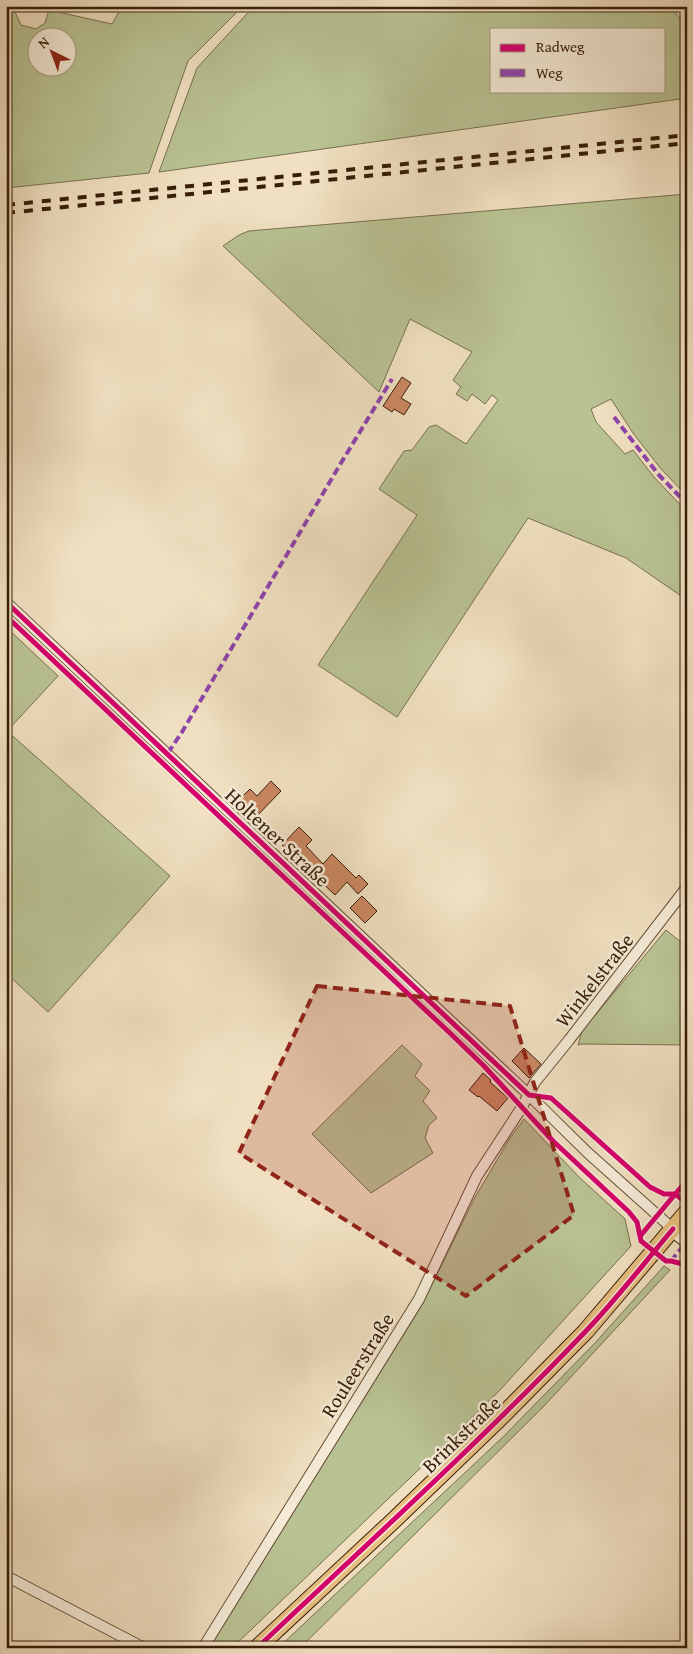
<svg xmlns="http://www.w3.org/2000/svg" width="693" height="1654" viewBox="0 0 693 1654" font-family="'Gentium Book Plus',serif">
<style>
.green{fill:#b9c293;stroke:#78704e;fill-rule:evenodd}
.building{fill:#cb8862;stroke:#381e08}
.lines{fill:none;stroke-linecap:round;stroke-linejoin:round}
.street-casing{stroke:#664e36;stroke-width:12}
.secondary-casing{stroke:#381e08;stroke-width:17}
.primary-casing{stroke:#381e08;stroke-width:18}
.street{stroke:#f5ebd7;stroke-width:10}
.secondary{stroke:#f5ebd7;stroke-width:15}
.primary{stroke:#e8c080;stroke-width:16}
.rail{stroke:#381e08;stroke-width:4;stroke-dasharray:9 9;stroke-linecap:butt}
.quiet{stroke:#8e44ad;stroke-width:4;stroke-dasharray:8 4;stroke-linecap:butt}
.cycleway-casing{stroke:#f5ebd7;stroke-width:8}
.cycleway{stroke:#d6006c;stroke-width:5}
.marked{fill:#8f2418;fill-opacity:0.2;stroke:#8f2418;stroke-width:4;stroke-dasharray:10 6;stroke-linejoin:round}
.labels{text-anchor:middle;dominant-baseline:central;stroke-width:5;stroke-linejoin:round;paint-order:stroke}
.street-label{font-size:20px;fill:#381e08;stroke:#f5ebd7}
</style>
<rect width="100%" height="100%" fill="#f0e0c1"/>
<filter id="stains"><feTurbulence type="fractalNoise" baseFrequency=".004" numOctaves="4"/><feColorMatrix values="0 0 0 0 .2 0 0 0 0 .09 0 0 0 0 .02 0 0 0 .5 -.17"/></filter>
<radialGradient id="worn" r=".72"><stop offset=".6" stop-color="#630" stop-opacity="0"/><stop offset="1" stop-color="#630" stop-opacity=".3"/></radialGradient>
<!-- green -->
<g class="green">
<path d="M6,6H18L15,12L21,25L36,29L45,23L49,10L112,24L122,6H231L238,11L188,61L149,173L6,188ZM38,38H68V68H38Z"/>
<path d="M254,6H670L687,27V98L159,172L197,68ZM492,29H664V91H492Z"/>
<path d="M687,194V496L661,469L633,433L611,399L591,409L596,422L625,454L633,450L654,477L687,512V600L626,558L528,518L397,717L318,665L417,515L379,489L404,451L412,450L429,427L436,425L466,444L498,400L492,395L485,404L472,394L467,401L456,394L461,387L453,380L472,352L410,319L379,392L223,246L239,235L249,231Z"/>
<path d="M6,627L58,676L7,731L170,876L48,1012L6,973Z"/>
<path d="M666,930L687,947V1045L582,1044L578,1045L582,1031Z"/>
<path d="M402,1045L422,1064L415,1076L430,1091L423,1101L437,1118L429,1125L425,1138L433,1153L371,1193L312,1134Z"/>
<path d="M524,1119L579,1177L625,1219L631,1246L500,1390L432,1457L232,1648H209L422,1305L474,1199L510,1138Z"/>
<path d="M664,1266L670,1270L544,1406L300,1648H278L503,1437L595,1343Z"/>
</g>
<!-- building -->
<g class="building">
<path d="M402,377L411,383L401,398L411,404L404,415L394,409L392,412L383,406Z"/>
<path d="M271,781L281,791L254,819L237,802L250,789L257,796Z"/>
<path d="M299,827L312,840L306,846L323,864L332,854L356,878L359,875L368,884L358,894L347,882L335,895L282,845Z"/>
<path d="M362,896L377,911L365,923L350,908Z"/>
<path d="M524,1048L541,1064L529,1078L512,1061Z"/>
<path d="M483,1073L491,1080L490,1082L508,1098L497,1111L479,1096L478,1097L469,1090Z"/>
</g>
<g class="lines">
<defs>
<g id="street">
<path d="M6,602L529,1095L588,1153L673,1229"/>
<path d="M6,1576L144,1648"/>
<path d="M203,1648L419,1299L477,1176L522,1107L535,1082L569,1040L687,887"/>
</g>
<path id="secondary" d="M673,1229L687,1240"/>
<path id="primary" d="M257,1648L392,1522L501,1417L586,1331L687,1212"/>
</defs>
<!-- street casing -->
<use href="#street" class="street-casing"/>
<!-- secondary casing -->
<use href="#secondary" class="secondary-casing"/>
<!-- primary casing -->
<use href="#primary" class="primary-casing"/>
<!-- street -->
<use href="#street" class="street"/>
<!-- secondary -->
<use href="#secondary" class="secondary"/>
<!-- primary -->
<use href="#primary" class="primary"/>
<!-- rail -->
<g class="rail">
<path d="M6,205L687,135"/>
<path d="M6,213L687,143"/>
</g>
<!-- quiet -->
<g class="quiet">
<path d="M614,417L658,474L687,504"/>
<path d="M168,753L182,732L341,463L392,379"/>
<path d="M671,1261L687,1241"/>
</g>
<defs>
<g id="cycleway">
<path d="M6,602L529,1095L551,1098L650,1187L664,1194H675L687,1203"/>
<path d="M6,616L451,1034L484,1066L553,1141L629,1212L637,1222L641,1241L666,1261H671L687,1265"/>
<path d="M641,1235L687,1180"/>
<path d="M257,1648C367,1544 480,1442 585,1332C616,1300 644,1263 673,1229"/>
</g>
</defs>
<!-- cycleway casing -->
<use href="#cycleway" class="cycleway-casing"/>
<!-- cycleway -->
<use href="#cycleway" class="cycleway"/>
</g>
<!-- marked area -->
<path class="marked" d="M317,986L510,1006L574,1215L466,1296L239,1153Z"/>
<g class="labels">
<!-- street labels -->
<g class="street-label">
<text transform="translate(278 837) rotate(43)">Holtener Straße</text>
<text transform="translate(594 980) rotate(-52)">Winkelstraße</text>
<text transform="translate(357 1365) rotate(-58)">Rouleerstraße</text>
<text transform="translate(461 1434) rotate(-44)">Brinkstraße</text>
</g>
</g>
<!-- margin -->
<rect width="693" height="1654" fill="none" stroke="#f0e0c1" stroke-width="25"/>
<rect x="8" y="8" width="678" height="1639" fill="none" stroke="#381e08" stroke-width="2.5"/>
<rect x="12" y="12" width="668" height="1629" fill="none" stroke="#381e08"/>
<!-- legend -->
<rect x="490" y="28" width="175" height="65" fill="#f5ebd7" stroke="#a99984"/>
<rect x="500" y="44" width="25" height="8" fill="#d6006c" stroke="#a99984"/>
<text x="536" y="52" font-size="15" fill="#381e08">Radweg</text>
<rect x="500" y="69" width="25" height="8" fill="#8e44ad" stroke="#a99984"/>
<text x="536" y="78" font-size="15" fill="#381e08">Weg</text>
<!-- north arrow -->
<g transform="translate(52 52) rotate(318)"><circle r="24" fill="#f5ebd7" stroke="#a99984"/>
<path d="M0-4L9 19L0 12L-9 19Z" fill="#8f2418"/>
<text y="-8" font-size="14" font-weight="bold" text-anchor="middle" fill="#381e08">N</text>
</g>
<rect width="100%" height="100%" filter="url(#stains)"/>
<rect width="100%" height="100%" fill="url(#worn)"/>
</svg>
